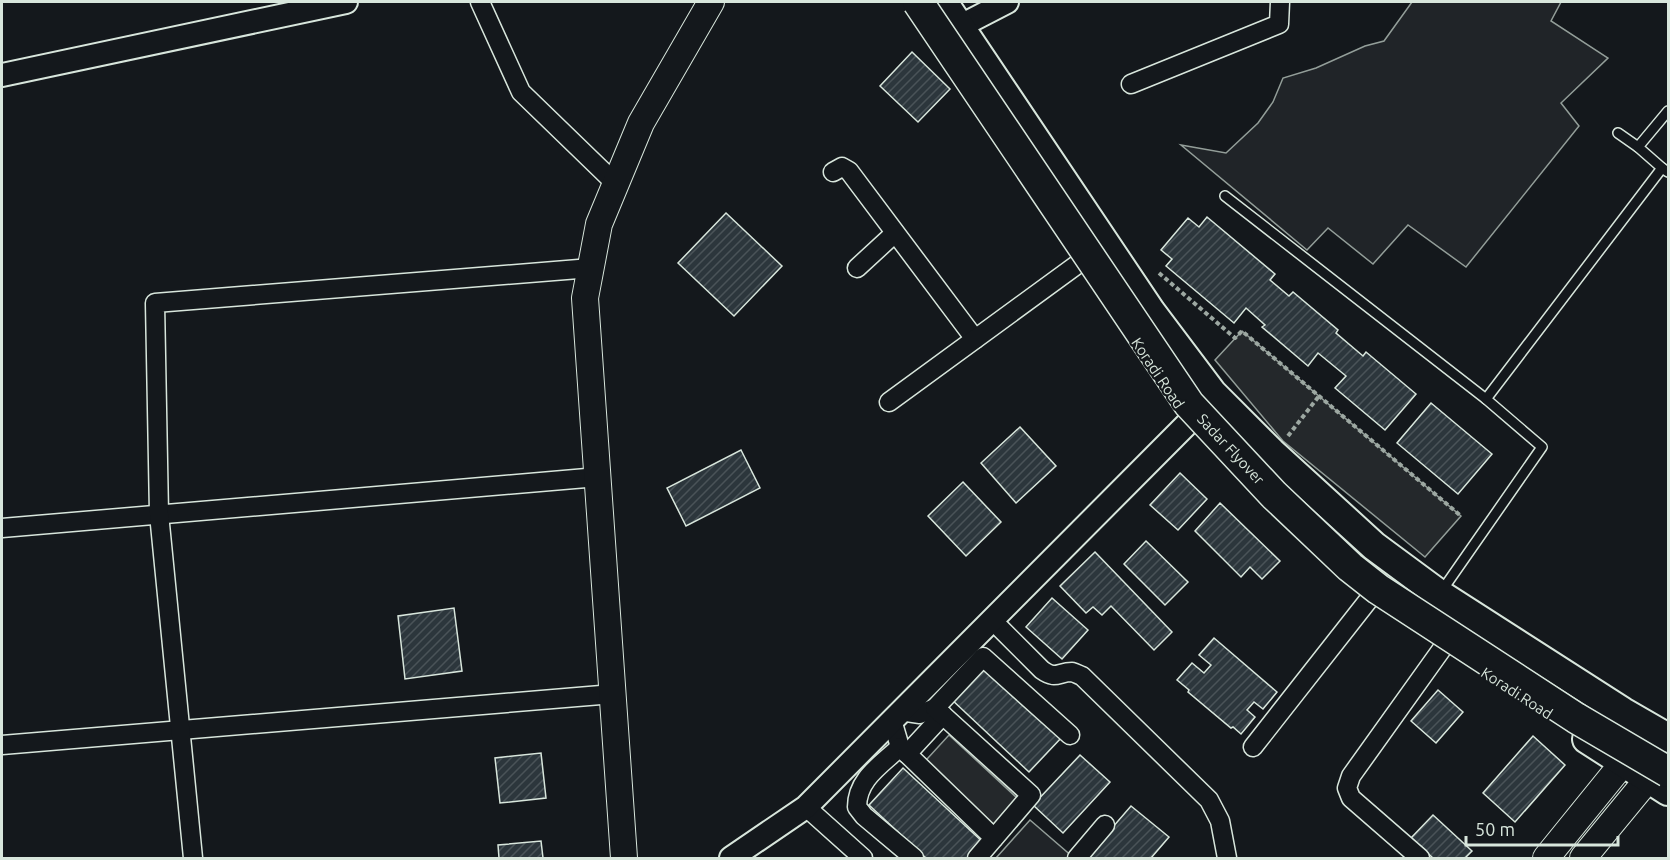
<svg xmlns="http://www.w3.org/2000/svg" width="1670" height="860" viewBox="0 0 1670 860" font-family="Ubuntu,sans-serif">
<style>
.grass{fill:#202428;stroke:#939e99;stroke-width:1.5}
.parking{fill:#24282b;stroke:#939e99;stroke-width:1.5}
.building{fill:url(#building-hatch);stroke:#d8e6dc;stroke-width:1.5}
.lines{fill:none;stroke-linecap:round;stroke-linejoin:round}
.service-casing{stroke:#d8e6dc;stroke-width:12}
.minor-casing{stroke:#d8e6dc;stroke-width:21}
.tertiary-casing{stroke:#d8e6dc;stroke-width:26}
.secondary-casing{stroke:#d8e6dc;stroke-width:28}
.primary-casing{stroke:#d8e6dc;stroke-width:32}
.path{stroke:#9da8a2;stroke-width:4;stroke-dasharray:4.5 3;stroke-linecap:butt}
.service{stroke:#14181c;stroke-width:9}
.minor{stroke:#14181c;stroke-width:18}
.tertiary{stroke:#14181c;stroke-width:22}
.secondary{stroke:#14181c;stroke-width:26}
.primary{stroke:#14181c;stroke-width:28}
.trunk-bridge-casing{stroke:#d8e6dc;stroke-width:33;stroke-linecap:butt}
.trunk-bridge{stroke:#14181c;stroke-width:30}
.labels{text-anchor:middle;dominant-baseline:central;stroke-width:4.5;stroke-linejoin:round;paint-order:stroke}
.street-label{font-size:15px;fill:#d8e6dc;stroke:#14181c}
</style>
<defs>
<pattern id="building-hatch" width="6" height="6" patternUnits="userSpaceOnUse" patternTransform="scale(1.5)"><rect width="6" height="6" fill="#2c363c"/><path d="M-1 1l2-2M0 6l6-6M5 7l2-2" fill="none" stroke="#4a5358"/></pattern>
</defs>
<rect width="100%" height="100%" fill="#14181c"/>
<!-- grass -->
<g class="grass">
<path d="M1412,2H1561L1551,21L1608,58L1561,103L1579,126L1466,267L1408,225L1373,264L1328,228L1307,250L1181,145L1226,153L1258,123L1273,102L1283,78L1316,68L1365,46L1384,41Z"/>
<path d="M1030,820L1074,858H996Z"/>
</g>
<!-- parking -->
<g class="parking">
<path d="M1242,331L1461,516L1425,557L1283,441L1215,360Z"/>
<path d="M949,735L1030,810L998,845L917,770Z"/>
</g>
<!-- building -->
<g class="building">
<path d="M912,52L950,89L918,122L880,86Z"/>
<path d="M726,213L782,266L734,316L678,263Z"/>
<path d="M1207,217L1275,274L1270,280L1289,296L1293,292L1338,330L1336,333L1363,356L1366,352L1416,394L1385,430L1335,388L1346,376L1318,353L1308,366L1262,327L1265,325L1246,308L1234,323L1166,266L1172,259L1161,250L1188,218L1199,227Z"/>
<path d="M1431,403L1492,454L1458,494L1397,443Z"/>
<path d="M1020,427L1056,466L1016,503L981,463Z"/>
<path d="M741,450L760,488L686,526L667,488Z"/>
<path d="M1180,473L1207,499L1178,530L1150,505Z"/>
<path d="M963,482L1001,522L966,556L928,516Z"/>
<path d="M1220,503L1280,561L1262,579L1250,567L1241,577L1195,531Z"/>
<path d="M1146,541L1188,582L1165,605L1124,564Z"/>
<path d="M1095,552L1172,632L1154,650L1111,606L1102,615L1093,607L1086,613L1060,586Z"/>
<path d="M1052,598L1088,630L1062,659L1026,627Z"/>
<path d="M454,608L462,671L405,679L398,616Z"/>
<path d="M1214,638L1277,692L1263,709L1254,702L1247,710L1255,717L1241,734L1233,727L1231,728L1188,692L1189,690L1177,680L1192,663L1204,673L1211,665L1199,655Z"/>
<path d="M983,664L1062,737L1029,772L950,698Z"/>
<path d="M1438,690L1463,712L1436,743L1411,721Z"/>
<path d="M1533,736L1565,765L1515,822L1483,793Z"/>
<path d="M541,753L546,798L500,803L495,758Z"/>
<path d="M1080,755L1110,782L1063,833L1033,805Z"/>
<path d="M903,768L986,845L974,858H926L869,805Z"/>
<path d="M1131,806L1169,837L1151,858H1086Z"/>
<path d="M1433,815L1472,851L1465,858H1433L1411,838Z"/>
<path d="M541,841L543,858H499L498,845Z"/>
</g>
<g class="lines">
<defs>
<g id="service">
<path d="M1618,133L1638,147"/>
<path d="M1662,168L1638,147L1668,111"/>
<path d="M1225,196L1486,399L1662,168L1668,172"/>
<path d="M1441,592L1542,447L1486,399"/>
</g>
<g id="minor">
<path d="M480,2L521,92L616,184"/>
<path d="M1131,84L1279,24L1280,2"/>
<path d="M833,172L842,167L849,171L975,339"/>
<path d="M857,268L895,233"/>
<path d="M889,402L1082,261"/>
<path d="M2,528L598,477"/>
<path d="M992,620L1042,670C1056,680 1058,672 1072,672C1076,673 1079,675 1082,676L1209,800L1220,821L1227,858"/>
<path d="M900,711L920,714L935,708"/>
<path d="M892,720L900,747L994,838"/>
<path d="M2,745L613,694"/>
<path d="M900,747C881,765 857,779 857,807L864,816L914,858"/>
<path d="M1253,747L1370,598"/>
<path d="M907,754L943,715"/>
<path d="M806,807L863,858"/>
<path d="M193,858L159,514L155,303L591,268"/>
<path d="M977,858L1031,795L935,708L983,657L1070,735"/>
<path d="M1077,858L1105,825"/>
<path d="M1420,858L1351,798L1347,788L1351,776L1444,646"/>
</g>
<g id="tertiary">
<path d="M945,34L1007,2"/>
<path d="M2,75L346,2"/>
<path d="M731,858L806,807L1190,421"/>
</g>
<g id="secondary">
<path d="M624,858L585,298L599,224L641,123L711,2"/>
<path d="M1546,858L1623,763"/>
<path d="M1583,858L1648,779"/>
</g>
<g id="primary">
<path d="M943,2L1151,312L1212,393L1271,452L1374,546L1439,594L1623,712L1668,738"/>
<path d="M1587,739L1668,791"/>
</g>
</defs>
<!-- service casing -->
<use href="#service" class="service-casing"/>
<!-- minor casing -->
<use href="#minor" class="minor-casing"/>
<!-- tertiary casing -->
<use href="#tertiary" class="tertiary-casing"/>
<!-- secondary casing -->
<use href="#secondary" class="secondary-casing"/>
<!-- primary casing -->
<use href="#primary" class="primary-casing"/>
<!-- path -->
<g class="path">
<path d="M1159,273L1235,338L1242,331L1461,516"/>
<path d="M1288,436L1319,396"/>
</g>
<!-- service -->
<use href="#service" class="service"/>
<!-- minor -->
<use href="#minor" class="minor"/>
<!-- tertiary -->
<use href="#tertiary" class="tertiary"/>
<!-- secondary -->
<use href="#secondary" class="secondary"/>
<!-- primary -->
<use href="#primary" class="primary"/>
<defs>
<path id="trunk-bridge" d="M918,2L1189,404L1274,495L1350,567L1378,589L1576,718L1668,772"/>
</defs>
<!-- trunk-bridge casing -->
<use href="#trunk-bridge" class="trunk-bridge-casing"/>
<!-- trunk-bridge -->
<use href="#trunk-bridge" class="trunk-bridge"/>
</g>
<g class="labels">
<!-- street labels -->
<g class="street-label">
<text transform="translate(1158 373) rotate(56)">Koradi Road</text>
<text transform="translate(1231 449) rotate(47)">Sadar Flyover</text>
<text transform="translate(1517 693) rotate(33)">Koradi Road</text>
</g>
</g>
<!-- border -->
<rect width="1670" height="860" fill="none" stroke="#d8e6dc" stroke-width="6"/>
<!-- scale -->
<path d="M1466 836v9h152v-9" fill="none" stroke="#d8e6dc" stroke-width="3"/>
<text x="1475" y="836" font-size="18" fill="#d8e6dc" stroke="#14181c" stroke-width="4.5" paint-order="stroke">50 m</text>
</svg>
